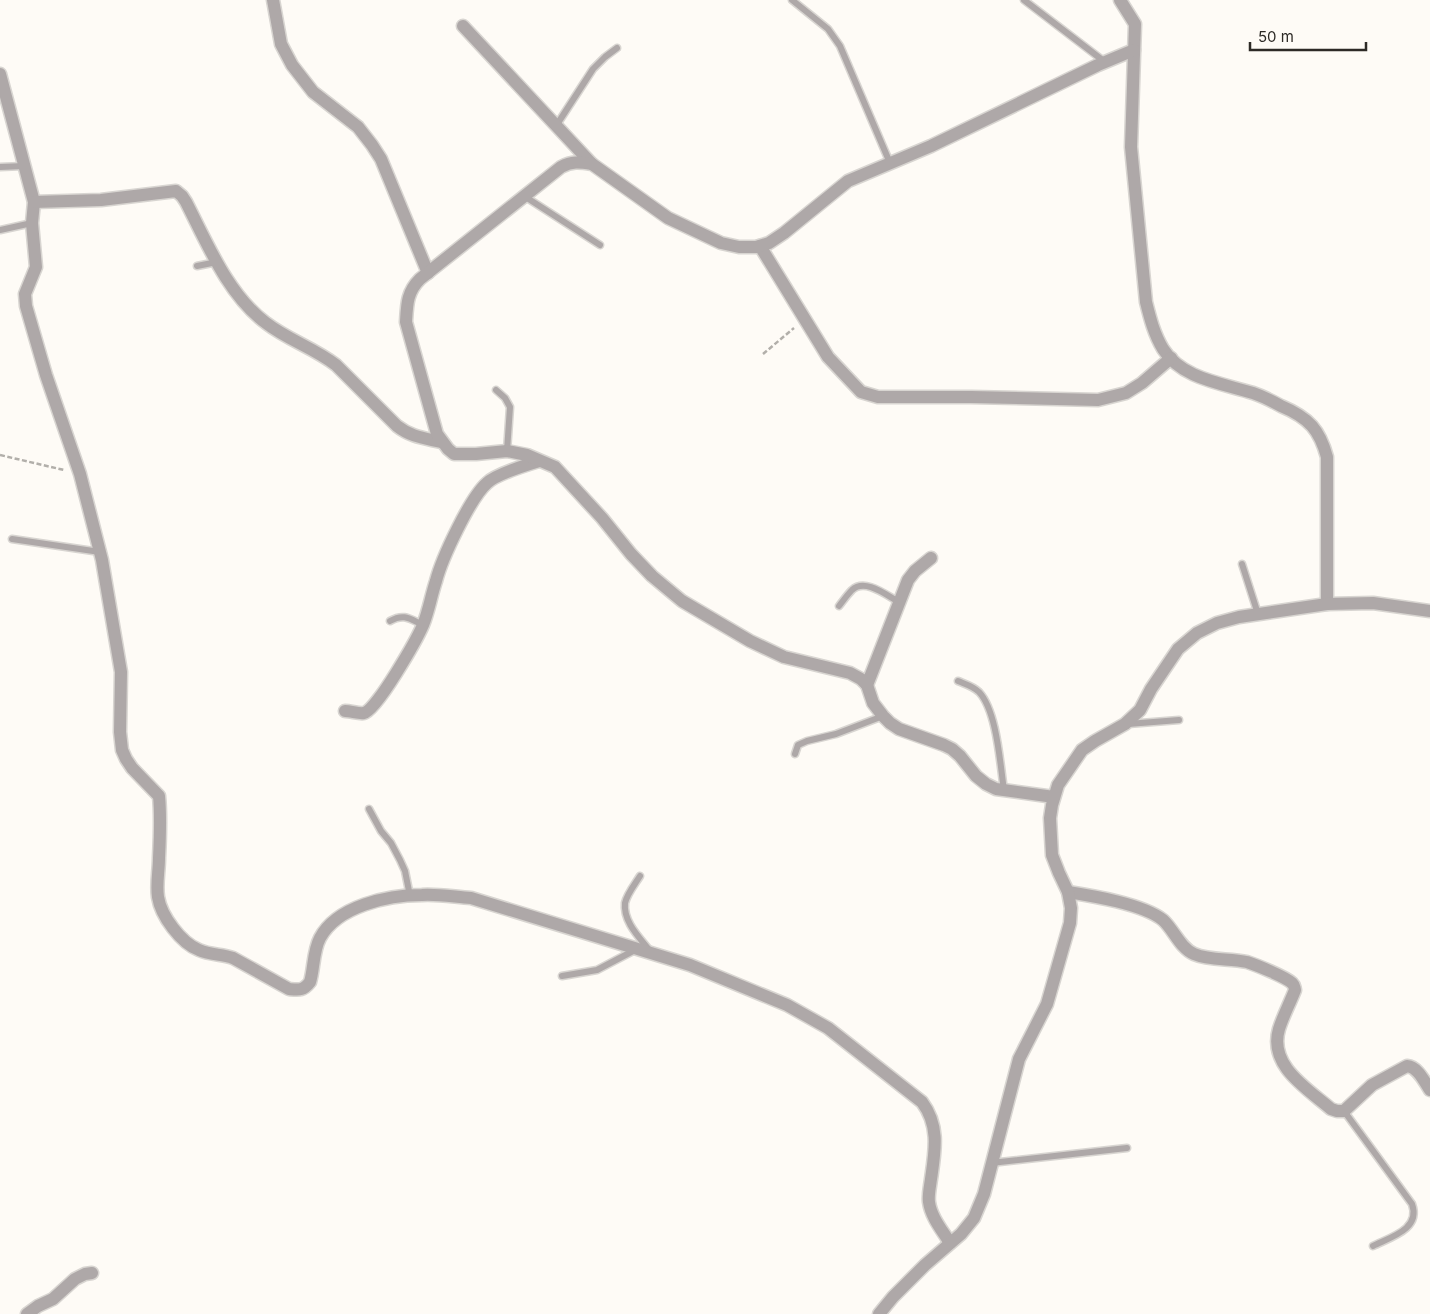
<svg xmlns="http://www.w3.org/2000/svg" width="1430" height="1314" viewBox="0 0 1430 1314" font-family="Inter,sans-serif">
<style>
.lines{fill:none;stroke-linecap:round;stroke-linejoin:round}
.service-casing{stroke:#d8d5d1;stroke-width:9}
.minor-casing{stroke:#d8d5d1;stroke-width:15}
.path{stroke:#b2afaa;stroke-width:2.5;stroke-dasharray:5 2.5;stroke-linecap:butt}
.service{stroke:#aea8a8;stroke-width:6}
.minor{stroke:#aea8a8;stroke-width:12}
</style>
<rect width="100%" height="100%" fill="#fefbf6"/>
<g class="lines">
<defs>
<g id="service">
<path d="M792,0L828,29L840,46L890,163"/>
<path d="M1024,0L1105,62"/>
<path d="M556,126L593,69L605,57L617,48"/>
<path d="M0,167L24,166"/>
<path d="M524,196L600,245"/>
<path d="M0,230L32,223"/>
<path d="M197,266L217,262"/>
<path d="M496,390L505,398L510,407L507,451"/>
<path d="M12,539L100,552"/>
<path d="M1242,564L1258,614"/>
<path d="M839,606C843,601 847,595 852,590C865,578 886,595 899,602"/>
<path d="M390,621C404,613 410,619 423,625"/>
<path d="M958,681C965,684 973,686 979,692C997,711 1000,764 1004,790"/>
<path d="M1128,724L1179,720"/>
<path d="M795,754L798,745L807,741L836,734L883,716"/>
<path d="M369,809L381,831L391,843L400,860L405,871L410,896"/>
<path d="M640,876C635,884 627,894 625,903C623,922 640,938 650,951"/>
<path d="M562,976L597,970L635,950"/>
<path d="M1344,1111L1412,1204C1421,1229 1391,1237 1373,1246"/>
<path d="M991,1163L1127,1148"/>
</g>
<g id="minor">
<path d="M273,0L281,44L292,65L313,92L358,127L372,145L381,159L428,273"/>
<path d="M1120,0L1135,24L1131,147L1146,302C1150,318 1154,334 1163,349C1182,379 1221,383 1253,393C1262,396 1272,401 1281,406C1293,411 1303,416 1312,426C1320,435 1324,446 1327,457V604"/>
<path d="M463,26L592,164"/>
<path d="M0,74L34,202L32,223L36,267L25,294L26,306L46,375L80,474L102,560L121,672L120,732L122,750L126,759L132,768L159,796C161,816 160,838 159,858C159,871 156,884 158,897C161,916 181,943 199,950C210,955 222,954 233,958L289,989C299,990 303,991 310,982C314,969 313,951 320,938C337,906 388,895 422,895C438,894 455,897 471,898L690,965L787,1005L828,1028L922,1102C940,1126 935,1151 931,1179C930,1187 928,1195 929,1202C931,1217 942,1230 950,1243"/>
<path d="M34,202L101,200L176,191L182,196L186,202C207,243 228,295 266,323C288,340 314,348 336,365L397,426C411,437 424,438 441,442"/>
<path d="M760,246L828,357L861,392L878,397H971L1098,400L1126,393L1142,383L1171,358"/>
<path d="M867,685L908,580L915,571L931,558"/>
<path d="M345,711C351,711 359,714 364,713C377,710 417,639 423,625C429,610 431,596 436,581C442,558 470,498 487,483C496,474 526,465 539,461"/>
<path d="M1054,797L996,789L986,784L976,776L960,756L952,749L944,745L899,729L890,723L883,716L873,703L867,685L861,679L850,673L784,657L750,641L682,601L652,576L631,554L602,518L555,467L527,455L507,451L476,454H454L448,449L437,434L406,322C407,304 407,292 420,279L561,167C572,161 579,162 592,164L668,218L721,243L739,247H756L769,243L784,233L848,181L931,146L1098,65L1134,50"/>
<path d="M1068,892C1093,896 1143,904 1163,920C1174,930 1180,948 1194,954C1210,961 1230,958 1247,962C1256,965 1286,977 1292,983C1295,986 1294,986 1295,990C1290,1003 1283,1016 1279,1029C1268,1066 1308,1089 1331,1109L1337,1111H1344L1372,1085L1407,1066C1418,1067 1424,1081 1430,1090"/>
<path d="M27,1314L38,1306L53,1299L75,1279L85,1274L92,1273"/>
<path d="M879,1314L893,1297L925,1265L961,1234L974,1218L984,1194L1019,1059L1047,1004L1070,923L1071,908L1068,892L1059,873L1052,855L1050,818L1052,805L1058,785L1082,750L1095,741L1125,724L1140,710L1151,689L1178,649L1197,633L1217,623L1239,617L1327,604L1373,603L1430,611"/>
</g>
</defs>
<!-- service casing -->
<use href="#service" class="service-casing"/>
<!-- minor casing -->
<use href="#minor" class="minor-casing"/>
<!-- path -->
<g class="path">
<path d="M763,354L794,328"/>
<path d="M0,455L64,470"/>
</g>
<!-- service -->
<use href="#service" class="service"/>
<!-- minor -->
<use href="#minor" class="minor"/>
</g>
<!-- scale -->
<path d="M1250 42v8h116v-8" fill="none" stroke="#2d2a26" stroke-width="2.5"/>
<text x="1258" y="42" font-size="15" fill="#2d2a26" stroke="#fefbf6" stroke-width="4" paint-order="stroke">50 m</text>
</svg>
